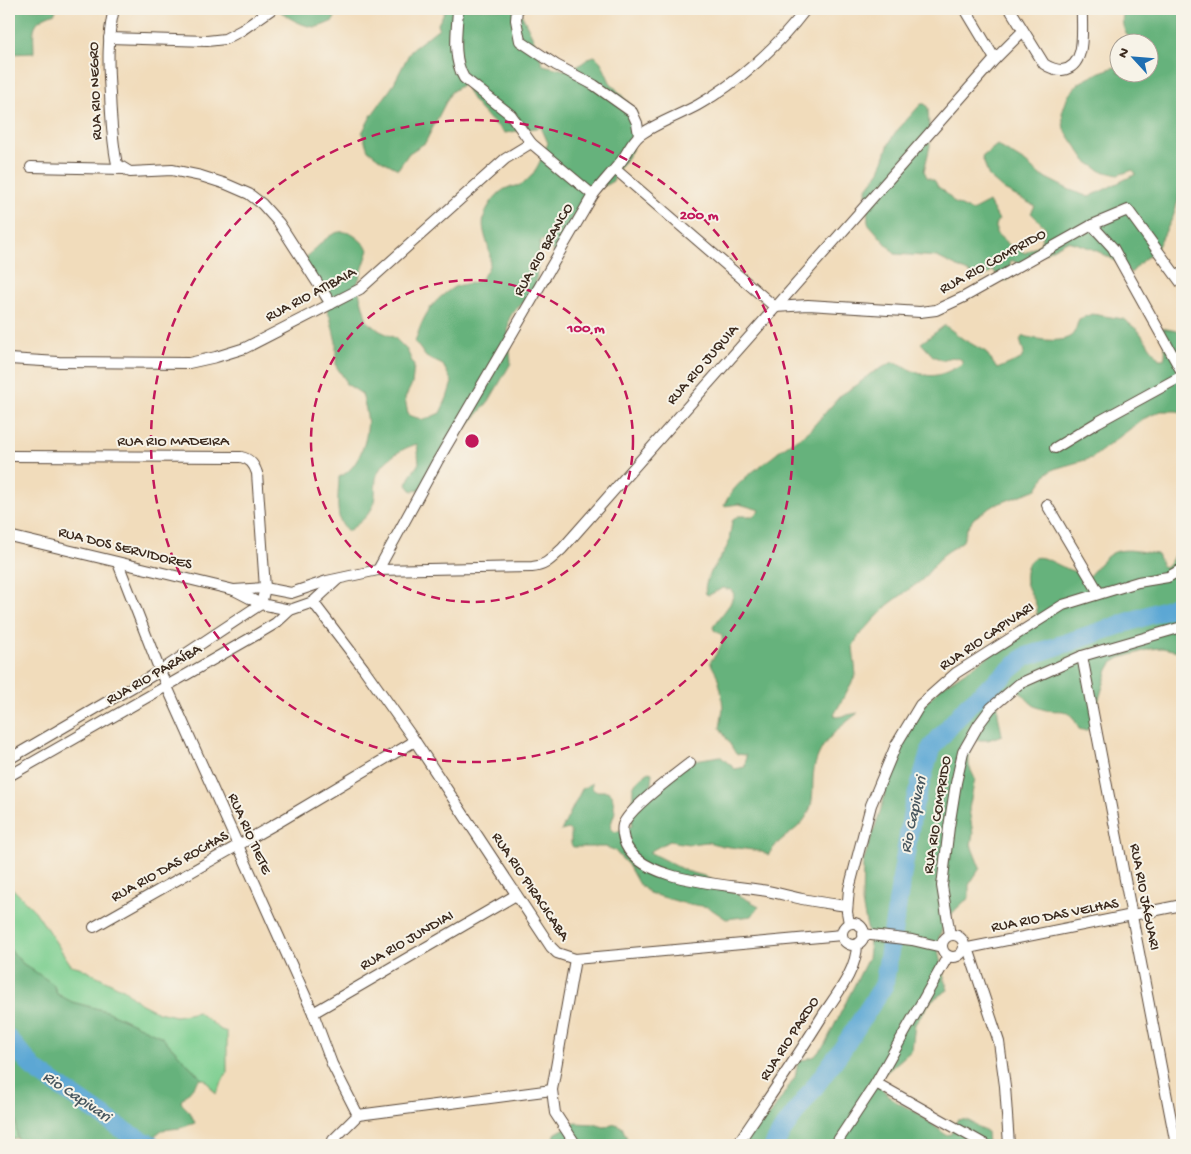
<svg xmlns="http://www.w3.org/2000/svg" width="1191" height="1154" viewBox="0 0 1191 1154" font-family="'Gochi Hand',sans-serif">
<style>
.green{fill:#7ecf91;stroke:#5c7c58}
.forest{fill:#66b27b;stroke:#506e4c}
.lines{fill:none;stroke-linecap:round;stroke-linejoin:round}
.river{stroke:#5ca7d4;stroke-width:19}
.minor-casing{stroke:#564536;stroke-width:12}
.minor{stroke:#fff;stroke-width:10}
.ring{fill:none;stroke:#c2185b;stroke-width:2.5;stroke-dasharray:9 6}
.labels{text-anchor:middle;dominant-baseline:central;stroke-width:4;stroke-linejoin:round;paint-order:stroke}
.street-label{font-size:15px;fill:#3b2a1e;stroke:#f7f3e8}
.water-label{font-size:16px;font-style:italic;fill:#47565e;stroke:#f7f3e8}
.centre{fill:#c2185b;stroke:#f7f3e8;stroke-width:2.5}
.ring-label{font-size:15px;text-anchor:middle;font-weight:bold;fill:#c2185b;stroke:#f7f3e8;stroke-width:4;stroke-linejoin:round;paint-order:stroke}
</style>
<rect width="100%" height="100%" fill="#f7f3e8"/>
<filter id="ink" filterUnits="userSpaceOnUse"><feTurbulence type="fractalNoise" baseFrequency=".02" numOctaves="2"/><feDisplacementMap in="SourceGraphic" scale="10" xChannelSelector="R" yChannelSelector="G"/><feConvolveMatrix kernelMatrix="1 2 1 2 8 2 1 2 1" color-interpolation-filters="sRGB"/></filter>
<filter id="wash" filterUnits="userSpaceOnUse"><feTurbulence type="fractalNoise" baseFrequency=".0096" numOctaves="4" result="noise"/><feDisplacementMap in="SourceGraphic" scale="20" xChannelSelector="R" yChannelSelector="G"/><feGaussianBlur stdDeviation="1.12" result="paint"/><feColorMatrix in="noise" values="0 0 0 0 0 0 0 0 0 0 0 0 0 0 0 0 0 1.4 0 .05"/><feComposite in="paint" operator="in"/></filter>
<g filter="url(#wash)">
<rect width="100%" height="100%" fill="#f1dcbb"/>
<!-- green -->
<g class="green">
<path d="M9,885L35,911L71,965L79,967L125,990L138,1002L158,1012L176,1016L198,1012L221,1030L227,1032V1072L216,1094L205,1079H202L162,1037L106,1011L72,1002L57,994L53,984L22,963L9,948Z"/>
<path d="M9,1099L15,1109L17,1138L9,1139Z"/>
</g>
<!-- forest -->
<g class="forest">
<path d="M9,9H56L55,13C29,22 34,28 34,53L9,54Z"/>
<path d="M278,9H339L333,21C328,23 322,26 317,27C306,28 285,17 278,9Z"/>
<path d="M446,9H523L521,13L533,38L543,65L564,70C568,67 571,67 576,66C584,64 587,57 595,56L601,62L610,82L637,113L634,118L632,150L617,172L613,181L587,196L577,210L562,244L558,269L557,256L546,241L542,240L540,242L536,282L532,295L513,312L509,319L508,333L511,363L489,401L465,429L419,490L412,491L407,485L409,478L419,463L417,444C402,448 379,462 376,479C375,488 376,502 371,510C365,519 357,525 348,531C333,521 339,493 339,477C356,470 365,447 367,430C369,418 365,406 362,394L345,383L346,381L336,366V342L330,317L318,290L301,262C327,240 339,213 369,250L357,285L367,321L380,331L395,338L407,350L414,366L412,384L405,398L408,415L424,420L440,413L447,398L452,382L443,365L426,357L415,342C422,320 428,306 447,292C450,290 453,287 457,286C469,282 477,286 486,272C498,254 479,236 484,217C486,207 498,191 507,188C511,186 518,187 522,184C536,176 542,156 548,143L541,127L505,133C490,119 469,103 465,83L451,92L425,143L409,153L398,169L381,160L368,150L362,133L371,116L392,87L411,50L439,28L438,24Z"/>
<path d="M1125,9H1182V177L1178,201L1172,219L1156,250L1143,260L1131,273C1112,256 1091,247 1067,241L1022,265L1011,260L1007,281L1001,280L993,270L982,279L937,257L895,254L868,223L866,189L880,171L888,146L894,134L921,104H925L928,108L930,146L924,171L927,177L935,181L938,187L943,190L955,203L972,211L989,202L999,220L996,222V233L1009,245L1025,253L1040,244L1046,228L1031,213L1035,206L1004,190L989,177L982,157L997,145L1026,163L1040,175L1070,190L1089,197L1136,174L1133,170L1118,175L1101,171L1086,161L1064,129L1062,113L1068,96L1079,83L1100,72L1115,67L1118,68V72L1126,73L1130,75L1148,72V42H1132C1124,32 1119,22 1125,9Z"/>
<path d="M1092,314L1123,319L1138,330L1159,359H1164C1168,348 1162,336 1156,327L1182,332V414L1177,411H1161L1143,419L1092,458L1054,469L1046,474L1037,489L995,505L974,518L967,528L963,541L943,555L922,580L888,605L858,637L853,646L856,675L834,715L837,717L858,713C838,729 820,741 814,769C811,785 816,802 806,817C799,829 787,834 778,843C774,847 771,851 768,855L760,851L723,846L707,842L689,844L669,841L649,852L686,871L704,876L759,906L752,916L726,919L708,907L683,903L649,893L638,883L628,865L614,850L606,847H573L571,844V832L568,829L561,831L582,789L592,783V788L595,791H607L612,794L615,812L610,827L615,832L632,826L633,787L636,782L649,772L652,773L651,786L653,788L667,778L671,768L683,762L720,756L735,769L745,767L746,755L736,754L720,728L723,708L721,690L717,675L710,662C716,654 724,646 722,635L714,630L713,627L730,604L734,594L731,590L723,588L709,595L706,594C701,578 723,558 728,544C730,537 731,528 732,521L738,516H754L760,510L739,504L724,506C733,483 757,469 775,455L777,452L808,432L841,395L857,385L870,374L893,362C925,376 930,383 962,364V360C954,356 950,357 942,360L933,356L921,343L944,326H946L963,339L986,352L997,369L1021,359L1024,353L1020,340L1023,336C1035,339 1064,345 1073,334C1076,330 1077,324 1079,319Z"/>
<path d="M1182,544V652L1162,648L1150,649L1120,658L1112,663L1108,670L1099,699L1095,723L1086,731L1079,729C1067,701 1060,716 1039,708C1028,704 1024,693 1015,688C1012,687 1010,687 1007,688C991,695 1000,722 1002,735L988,740H974L969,746V766L975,779L969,809L973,834L971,845L980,868L969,885V898C954,909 941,924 938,943C937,952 945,981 948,990L932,1000L915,1024L912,1050L881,1077L880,1087L895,1101L919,1114L946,1135L951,1134L957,1120C971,1117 976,1128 987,1132L988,1145H734L747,1123L760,1122L768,1118L795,1077L798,1062L815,1056L825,1044L868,958L870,942L862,903L863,862L883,803L888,772L914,715L940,688L1003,647L1037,615C1039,603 1029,594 1026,582C1025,578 1026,571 1027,567C1033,548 1051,562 1063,567C1071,571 1080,573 1089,576C1095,569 1102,560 1109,555C1122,546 1142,552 1157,554L1162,566L1166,567C1174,561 1174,549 1182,544Z"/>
<path d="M9,948L22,963L53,984L57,994L72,1002L106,1011L162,1037L202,1079L199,1080L181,1101L182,1104L190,1112L195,1123L180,1128L162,1130L143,1145H24L17,1138L15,1109L9,1099Z"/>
<path d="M575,1123L594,1124L604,1127L616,1124L622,1127L630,1145H551L550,1142L556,1133Z"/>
</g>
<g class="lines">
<!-- river -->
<g class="river">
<path d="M9,1039L34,1069L129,1134L152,1145"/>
<path d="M774,1145L782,1131L843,1048L884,985L913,808L931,748L968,705L1025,657L1170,608L1182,602"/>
</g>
</g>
</g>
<g filter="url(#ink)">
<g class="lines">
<defs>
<g id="minor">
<path d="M114,9C107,37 108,66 110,94C111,118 112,141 117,164L130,172L172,170L201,176L226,184L249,194L262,204L279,223L331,304"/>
<path d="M458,9C457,31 452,58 464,78L511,115L531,143"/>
<path d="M517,9L516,20L520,41L556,65L594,85L632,112L637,123L639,135"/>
<path d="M965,9L995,59"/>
<path d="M1010,9L1044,64C1050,68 1055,70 1062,70C1088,67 1081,27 1082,9"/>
<path d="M109,38L207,41L225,39L242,30L272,9"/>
<path d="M31,167L124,169"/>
<path d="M615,169L775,307L808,305L920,312L936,310L964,297L1092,225L1113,248L1182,372"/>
<path d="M1092,225L1128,210L1182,284"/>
<path d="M9,359L59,362L189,363L216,357L245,348L360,289L505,159L531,143L593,195"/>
<path d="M1055,448L1098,422L1182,376"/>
<path d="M9,456L241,457C250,459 254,464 257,473L265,588L261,604"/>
<path d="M1047,505L1099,593"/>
<path d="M9,536L234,590L261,604L290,610"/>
<path d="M118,563L160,671L313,1013L332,1064L358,1115"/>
<path d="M378,570L437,462L593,195C602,183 613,172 622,160C628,152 632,141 640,135C656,123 680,115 698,105C739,82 778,46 806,9"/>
<path d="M234,590L265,588L291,593L327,581L378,570L532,567C546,566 552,558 562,549L995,59L1023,31"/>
<path d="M313,602L364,669L415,741L551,947L557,953L575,959L842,935"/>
<path d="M1082,656L1176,1145"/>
<path d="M9,759L160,671L261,604"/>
<path d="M690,763C675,775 629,808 623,825C622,828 623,836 624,840C636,882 726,884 761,890C775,892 788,896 802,899C817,902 832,904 847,906"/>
<path d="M9,776L256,635L276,623L290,610L313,602L338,579"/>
<path d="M849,923L847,912L849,889L871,805L896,745L920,705L956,673L1063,605L1138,582L1168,577L1182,569"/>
<circle cx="853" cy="934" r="11"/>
<path d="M94,927L279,822L415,741"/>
<path d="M863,934L912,940L942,947"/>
<path d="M950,935L942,886L949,827L956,783L963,752L979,724L991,708L1019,684L1082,656L1182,627"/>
<circle cx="953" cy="946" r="11"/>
<path d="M964,948H968L1182,905"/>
<path d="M968,948L999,1042L1005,1086L1009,1145"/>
<path d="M575,959L552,1090L555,1113L576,1145"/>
<path d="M313,1013L516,895"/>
<path d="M876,1083L986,1145"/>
<path d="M358,1115L552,1090"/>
<path d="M333,1140L358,1115"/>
<path d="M737,1145C766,1102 796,1059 823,1015C837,994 857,970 857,944"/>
<path d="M835,1145L876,1083L948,956"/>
</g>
</defs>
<!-- minor casing -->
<use href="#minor" class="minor-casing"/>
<!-- minor -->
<use href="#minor" class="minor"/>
</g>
</g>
<!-- distance rings -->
<g class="ring">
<circle cx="472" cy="441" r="161"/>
<circle cx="472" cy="441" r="321"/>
</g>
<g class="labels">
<!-- street labels -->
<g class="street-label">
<text transform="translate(96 91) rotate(-92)">RUA RIO NEGRO</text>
<text transform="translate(544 250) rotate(-60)">RUA RIO BRANCO</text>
<text transform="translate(993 262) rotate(-29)">RUA RIO COMPRIDO</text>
<text transform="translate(311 295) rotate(-28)">RUA RIO ATIBAIA</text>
<text transform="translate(703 365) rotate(-49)">RUA RIO JUQUIA</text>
<text x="173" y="442">RUA RIO MADEIRA</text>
<text transform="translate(125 549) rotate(14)">RUA DOS SERVIDORES</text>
<text transform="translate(987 637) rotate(-34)">RUA RIO CAPIVARI</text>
<text transform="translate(154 675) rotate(-30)">RUA RIO PARAÍBA</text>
<text transform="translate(938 815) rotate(-81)">RUA RIO COMPRIDO</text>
<text transform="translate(249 834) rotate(66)">RUA RIO TIETE</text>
<text transform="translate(170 867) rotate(-29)">RUA RIO DAS ROCHAS</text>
<text transform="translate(530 887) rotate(56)">RUA RIO PIRACICABA</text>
<text transform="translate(1144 897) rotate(79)">RUA RIO JÁGUARI</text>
<text transform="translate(1055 916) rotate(-11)">RUA RIO DAS VELHAS</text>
<text transform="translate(407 941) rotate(-30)">RUA RIO JUNDIAI</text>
<text transform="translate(790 1039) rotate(-57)">RUA RIO PARDO</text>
</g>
<!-- water labels -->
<g class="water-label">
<text transform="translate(915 815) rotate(-78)">Rio Capivari</text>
<text transform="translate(76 1098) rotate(34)">Rio Capivari</text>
</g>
</g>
<circle cx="472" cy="441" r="8" class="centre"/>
<g class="ring-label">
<text x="699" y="219">200 m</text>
<text x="586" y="332">100 m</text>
</g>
<!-- margin -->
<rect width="1191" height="1154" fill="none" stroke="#f7f3e8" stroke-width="30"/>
<!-- north arrow -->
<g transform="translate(1134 58) rotate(296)"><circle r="24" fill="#f7f3e8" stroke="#aca397"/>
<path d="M0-4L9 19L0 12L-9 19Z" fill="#1f6fb2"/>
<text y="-8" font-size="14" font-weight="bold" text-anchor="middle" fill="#3b2a1e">N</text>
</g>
</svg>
